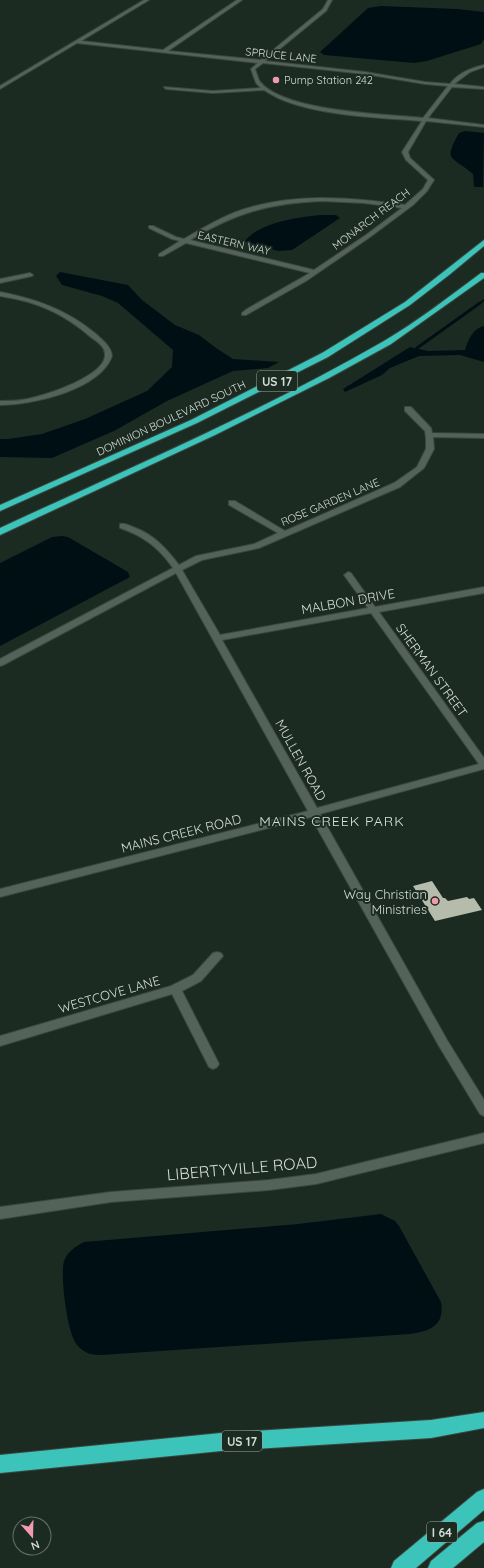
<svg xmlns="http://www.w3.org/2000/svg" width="484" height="1568" viewBox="0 0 484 1568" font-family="Quicksand,sans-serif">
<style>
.water{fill:#000f14}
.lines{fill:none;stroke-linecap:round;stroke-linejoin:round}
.stream-far1{stroke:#000f14;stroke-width:2}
.stream{stroke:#000f14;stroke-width:3}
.building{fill:#b5bcab}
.minor-casing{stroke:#3b4740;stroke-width:2}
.highway-casing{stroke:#3b4740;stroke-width:2}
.minor{fill:#54635a;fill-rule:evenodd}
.highway{fill:#3cc3ba;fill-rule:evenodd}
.poi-dot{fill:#f29aaf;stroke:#1c2b22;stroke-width:1.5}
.labels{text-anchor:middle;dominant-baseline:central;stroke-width:4;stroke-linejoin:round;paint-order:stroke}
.far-street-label{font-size:11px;fill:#d2dbd5;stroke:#1c2b22}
.far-poi-label{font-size:11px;fill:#d2dbd5;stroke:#1c2b22;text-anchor:start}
.shield{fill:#1c2b22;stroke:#9ba69f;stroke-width:1}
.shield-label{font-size:12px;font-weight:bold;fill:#d2dbd5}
.street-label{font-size:13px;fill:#d2dbd5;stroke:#1c2b22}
.poi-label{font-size:13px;fill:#d2dbd5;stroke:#1c2b22;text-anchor:end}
.neighbourhood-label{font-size:14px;letter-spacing:1px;fill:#d1e4d8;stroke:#1c2b22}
.near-street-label{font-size:16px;fill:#d2dbd5;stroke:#1c2b22}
</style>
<rect width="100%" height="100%" fill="#1c2b22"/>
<!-- water -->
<g class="water">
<path d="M381,6L457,9L484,12V39L481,44L427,61L414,63L324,55L320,52L368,8Z"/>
<path d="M465,131L484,133L483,187H474L473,174C451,155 443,162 459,133Z"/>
<path d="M321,215H336L340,218L292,250L279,251L250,245L245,241C260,222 299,217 321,215Z"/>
<path d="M60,272L128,285L142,300L175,325L199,335L216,348L233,359L279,362L268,368L233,371L167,401L114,431L52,458L0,457V439H8L42,434L85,419L147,391L172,367L173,350L118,303L102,296L62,285L56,276Z"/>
<path d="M484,326V362L460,355L419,356L390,368L382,375L345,392L343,389L410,347L428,351L465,350C468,340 473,328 484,326Z"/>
<path d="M62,536L68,537L128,572L130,577L0,646V563L52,537Z"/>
<path d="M381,1214L395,1221L399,1226L441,1302C445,1326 430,1331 410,1334L102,1355C92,1355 85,1354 77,1345C67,1333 60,1277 64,1261C68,1251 75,1247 84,1242L298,1224Z"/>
</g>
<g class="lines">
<!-- stream-far1 -->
<path class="stream-far1" d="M479,304L484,300"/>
<!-- stream -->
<path class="stream" d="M417,348L480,303"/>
</g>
<!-- building -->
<path class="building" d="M432,881L443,898H445L448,901L467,897L469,899L474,898L482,910L435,921L413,886Z"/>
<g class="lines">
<defs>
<g id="minor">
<path d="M144,0H149L81,41L163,50L237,0H242L168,51L261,60L323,9L328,0H332L326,11L265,61L365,72L425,82L450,84C458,73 471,68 484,65V67L470,72L454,84L484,87V89L452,87L428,118L484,125V127L426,121L408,152L410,158L434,180L427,191L413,205L370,237L306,281L246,315H242V313L247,309L310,273L186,243L163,256H159V254L180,241L172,239L149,228V226H153L176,237L184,239C201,229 218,219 236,212C291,192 349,197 405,205L423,189L428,180L406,160L402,152L422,121C376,117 301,116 264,90L213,93L166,89L164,87L213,91L261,88L256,83L251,69L258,63L77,43L0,89V86ZM263,63L365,74L425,84L448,86L423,118C384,114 288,112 261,83C258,80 257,74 255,69ZM322,201L364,203L402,208L366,235L314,270L190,240C236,213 269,203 322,201Z"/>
<path d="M30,273L33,275L32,276L0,283V279Z"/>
<path d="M0,292C37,299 67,310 96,334C103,341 111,346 112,356C100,390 32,405 0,405V401C9,401 18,401 27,399C44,396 107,376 105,354C105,347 98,342 92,338C63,313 38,302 0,296Z"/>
<path d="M405,407H411L431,428L432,433L484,434V438L433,437L434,449L424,468L400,487L259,548L202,560L182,570L220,635L368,608L344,575L348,572L351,573L375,607L484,587V593L379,612L484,758V769L320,814L447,1040L484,1100V1116L480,1114L439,1046L311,817L0,897V889L308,811L176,573L3,665L0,666V659L173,568C159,548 144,536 120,528V524C125,523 128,525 133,527C153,534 166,548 179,565L196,556L254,544L278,533L229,505V501H235L285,531L394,483L417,467L426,449V438L425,431L405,411ZM371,613L479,764L317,808L222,640Z"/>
<path d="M217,952L221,953L223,956L201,981L182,991L219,1064L217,1067L213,1069L209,1067L172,994L0,1046V1036L171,986L193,975L213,953Z"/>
<path d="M484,1133V1143L316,1184L269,1190L111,1202L0,1219V1207L111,1192L269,1180L316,1174Z"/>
</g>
<g id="highway">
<path d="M484,240V246L449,275L410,305L328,357L197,423L0,511V505L191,420L322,353L405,302Z"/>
<path d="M481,273H484V278L391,344L329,378L215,435L0,535V528C129,468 261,412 384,341C418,321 450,296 481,273Z"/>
<path d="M484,1412V1428L431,1438L221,1451L0,1473V1455L221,1433L431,1420Z"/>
<path d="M484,1489V1510L416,1568H391L394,1561L477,1492Z"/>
<path d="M484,1521V1542L453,1568H428L431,1561L477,1523Z"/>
</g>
</defs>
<!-- minor casing -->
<use href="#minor" class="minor-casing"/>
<!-- highway casing -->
<use href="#highway" class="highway-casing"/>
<!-- minor -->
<use href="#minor" class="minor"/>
<!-- highway -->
<use href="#highway" class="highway"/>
</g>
<!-- markers -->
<g class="poi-dot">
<circle cx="276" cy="80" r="4"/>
<circle cx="435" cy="901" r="4"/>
</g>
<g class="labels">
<!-- far-street labels -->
<g class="far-street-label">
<text transform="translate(281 55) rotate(6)">SPRUCE LANE</text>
<text transform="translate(371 219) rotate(-37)">MONARCH REACH</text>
<text transform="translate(234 243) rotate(13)">EASTERN WAY</text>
<text transform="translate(171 418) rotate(-25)">DOMINION BOULEVARD SOUTH</text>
<text transform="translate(330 502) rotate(-23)">ROSE GARDEN LANE</text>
</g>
<!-- far-poi labels -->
<g class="far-poi-label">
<text x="284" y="80">Pump Station 242</text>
</g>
<!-- shield labels -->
<g class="shield">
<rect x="257" y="371" width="40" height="20" rx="3"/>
<rect x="222" y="1431" width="40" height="20" rx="3"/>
<rect x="427" y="1522" width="30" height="20" rx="3"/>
</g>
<g class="shield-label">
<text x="277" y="381">US 17</text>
<text x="242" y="1441">US 17</text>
<text x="442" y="1532">I 64</text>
</g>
<!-- street labels -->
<g class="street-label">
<text transform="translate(348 601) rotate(-10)">MALBON DRIVE</text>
<text transform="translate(432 670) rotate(54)">SHERMAN STREET</text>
<text transform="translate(301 760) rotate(61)">MULLEN ROAD</text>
<text transform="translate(181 833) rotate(-14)">MAINS CREEK ROAD</text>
<text transform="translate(109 994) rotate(-16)">WESTCOVE LANE</text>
</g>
<!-- poi labels -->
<g class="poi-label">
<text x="427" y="894">Way Christian<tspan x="427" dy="15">Ministries</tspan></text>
</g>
<!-- neighbourhood labels -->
<g class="neighbourhood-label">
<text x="332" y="821">MAINS CREEK PARK</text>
</g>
<!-- near-street labels -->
<g class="near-street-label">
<text transform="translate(242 1168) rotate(-5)">LIBERTYVILLE ROAD</text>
</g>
</g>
<!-- north arrow -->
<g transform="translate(32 1536) rotate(160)"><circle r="19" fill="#1c2b22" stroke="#65716a"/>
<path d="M0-3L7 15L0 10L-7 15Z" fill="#f29aaf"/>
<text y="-6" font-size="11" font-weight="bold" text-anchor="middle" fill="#d2dbd5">N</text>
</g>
</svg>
